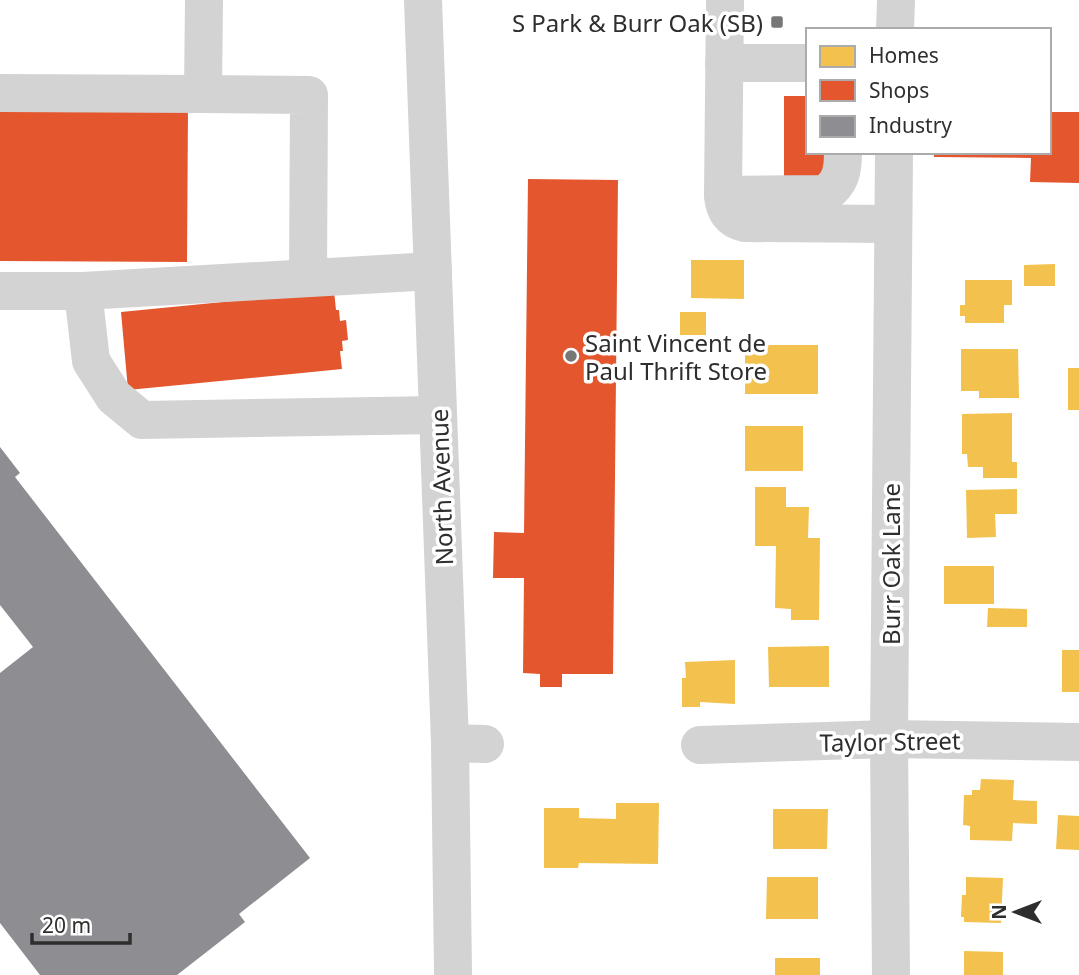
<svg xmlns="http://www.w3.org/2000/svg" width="1079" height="975" viewBox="0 0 1079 975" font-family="'Noto Sans',sans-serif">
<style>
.homes{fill:#f2c14e}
.shops{fill:#e4572e}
.industry{fill:#8d8d92}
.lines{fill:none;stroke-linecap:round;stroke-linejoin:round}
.minor{stroke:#d3d3d3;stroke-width:38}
.poi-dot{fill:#777;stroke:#fff;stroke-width:2.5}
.labels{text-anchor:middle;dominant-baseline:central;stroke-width:7;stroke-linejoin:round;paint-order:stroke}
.poi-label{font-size:24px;fill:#2e2e2e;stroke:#fff;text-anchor:end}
.street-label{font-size:24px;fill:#2e2e2e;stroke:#fff}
</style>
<rect width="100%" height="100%" fill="#fff"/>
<!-- homes -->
<g class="homes">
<path d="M691,260H744V299L691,298Z"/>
<path d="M1055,264V286H1024V265Z"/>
<path d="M965,280H1012V305H1004V323H965V316H960V305H965Z"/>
<rect x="680" y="312" width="26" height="23"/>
<rect x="745" y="345" width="73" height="49"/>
<path d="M961,349H1018L1019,398H979V391H961Z"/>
<rect x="1068" y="368" width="11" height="42"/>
<path d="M1012,413V462H1017V478H983V467H968L967,454H962V414Z"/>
<rect x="745" y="426" width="58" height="45"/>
<path d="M755,487H786V507H809L808,538H820L819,620H791V609L775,608L776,546H755Z"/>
<path d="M1017,489V514H995L996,537L967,538L966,490Z"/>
<rect x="944" y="566" width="50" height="38"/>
<path d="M988,608L1027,609V627H987Z"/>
<path d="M829,646V687H769L768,647Z"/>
<rect x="1062" y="650" width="17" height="42"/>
<path d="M735,660V704L700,702V707H682V678H686L685,662Z"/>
<path d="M981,779L1014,780L1013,800L1037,801V824L1013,823L1012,841L970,840V826L963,825L964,795H972V790H980Z"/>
<path d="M616,803H659L658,864L579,863L578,868H544V808H579V818L616,819Z"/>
<path d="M773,809H828L827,849H773Z"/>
<path d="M1058,815L1079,816V850L1056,849Z"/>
<path d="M767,877H818V919H766Z"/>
<path d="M966,877L1003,878L1001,923L964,922V917H961L962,895H966Z"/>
<path d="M964,951L1003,952V975H964Z"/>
<rect x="775" y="958" width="45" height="17"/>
</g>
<!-- shops -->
<g class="shops">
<path d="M784,96H808V152H828V178H784Z"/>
<path d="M0,108L188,109L187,262L0,261Z"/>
<path d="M1049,112H1079V183L1030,182L1031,158L934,157V152H1049Z"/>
<path d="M528,179L618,180L613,674H562V687H540V674L523,673L524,578H493L494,532L524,533Z"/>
<path d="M334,291L336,310H339L340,321L346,320L348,340L342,341L343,351H340L342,369L128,390L121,312Z"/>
</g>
<!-- industry -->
<path class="industry" d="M0,447L20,473L15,477L310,858L239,914L245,922L177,975H40L0,923V673L33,647L0,605Z"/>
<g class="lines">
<!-- minor -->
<g class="minor">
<path d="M204,0L203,94L309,95L308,278"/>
<path d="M423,0L450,743L453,974"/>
<path d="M725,0L723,195C724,210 730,220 745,223L893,224"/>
<path d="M895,30L896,0"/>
<path d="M724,63H808"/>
<path d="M0,93L203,94"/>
<path d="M723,195L825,194C841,183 843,171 843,152"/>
<path d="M0,291H83L433,271"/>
<path d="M83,291L91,361L114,397L142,420L438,415"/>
<path d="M450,743L485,744"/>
<path d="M700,745L889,739L1079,742"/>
<path d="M891,975L889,739L894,152"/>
</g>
</g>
<!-- markers -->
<g class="poi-dot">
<rect x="770" y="15" width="14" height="14" rx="3.5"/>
<circle cx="571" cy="356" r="7"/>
</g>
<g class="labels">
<!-- poi labels -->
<g class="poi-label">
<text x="763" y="22">S Park &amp; Burr Oak (SB)</text>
<text x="585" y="342" text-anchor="start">Saint Vincent de<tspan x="585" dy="28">Paul Thrift Store</tspan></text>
</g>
<!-- street labels -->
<g class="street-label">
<text transform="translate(441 487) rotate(-92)">North Avenue</text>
<text transform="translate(890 564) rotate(-90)">Burr Oak Lane</text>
<text transform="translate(890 741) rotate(-1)">Taylor Street</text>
</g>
</g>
<!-- legend -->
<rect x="806" y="28" width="245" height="126" fill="#ffffff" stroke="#ababab" stroke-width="2"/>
<rect x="820" y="46" width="35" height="21" fill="#f2c14e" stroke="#ababab" stroke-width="2"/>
<text x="869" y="63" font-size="21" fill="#2e2e2e">Homes</text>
<rect x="820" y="80" width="35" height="21" fill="#e4572e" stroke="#ababab" stroke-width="2"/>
<text x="869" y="98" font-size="21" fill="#2e2e2e">Shops</text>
<rect x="820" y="116" width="35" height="21" fill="#8d8d92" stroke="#ababab" stroke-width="2"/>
<text x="869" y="133" font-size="21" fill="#2e2e2e">Industry</text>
<!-- north arrow -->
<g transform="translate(1016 912) rotate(270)" stroke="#ffffff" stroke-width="5" paint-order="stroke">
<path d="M0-5L12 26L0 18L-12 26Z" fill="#2e2e2e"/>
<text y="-10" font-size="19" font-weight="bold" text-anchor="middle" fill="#2e2e2e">N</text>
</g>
<!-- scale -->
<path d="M32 933v10h98v-10" fill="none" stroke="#2e2e2e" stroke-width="3.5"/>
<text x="42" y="933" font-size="21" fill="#2e2e2e" stroke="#ffffff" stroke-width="5" paint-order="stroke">20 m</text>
</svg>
